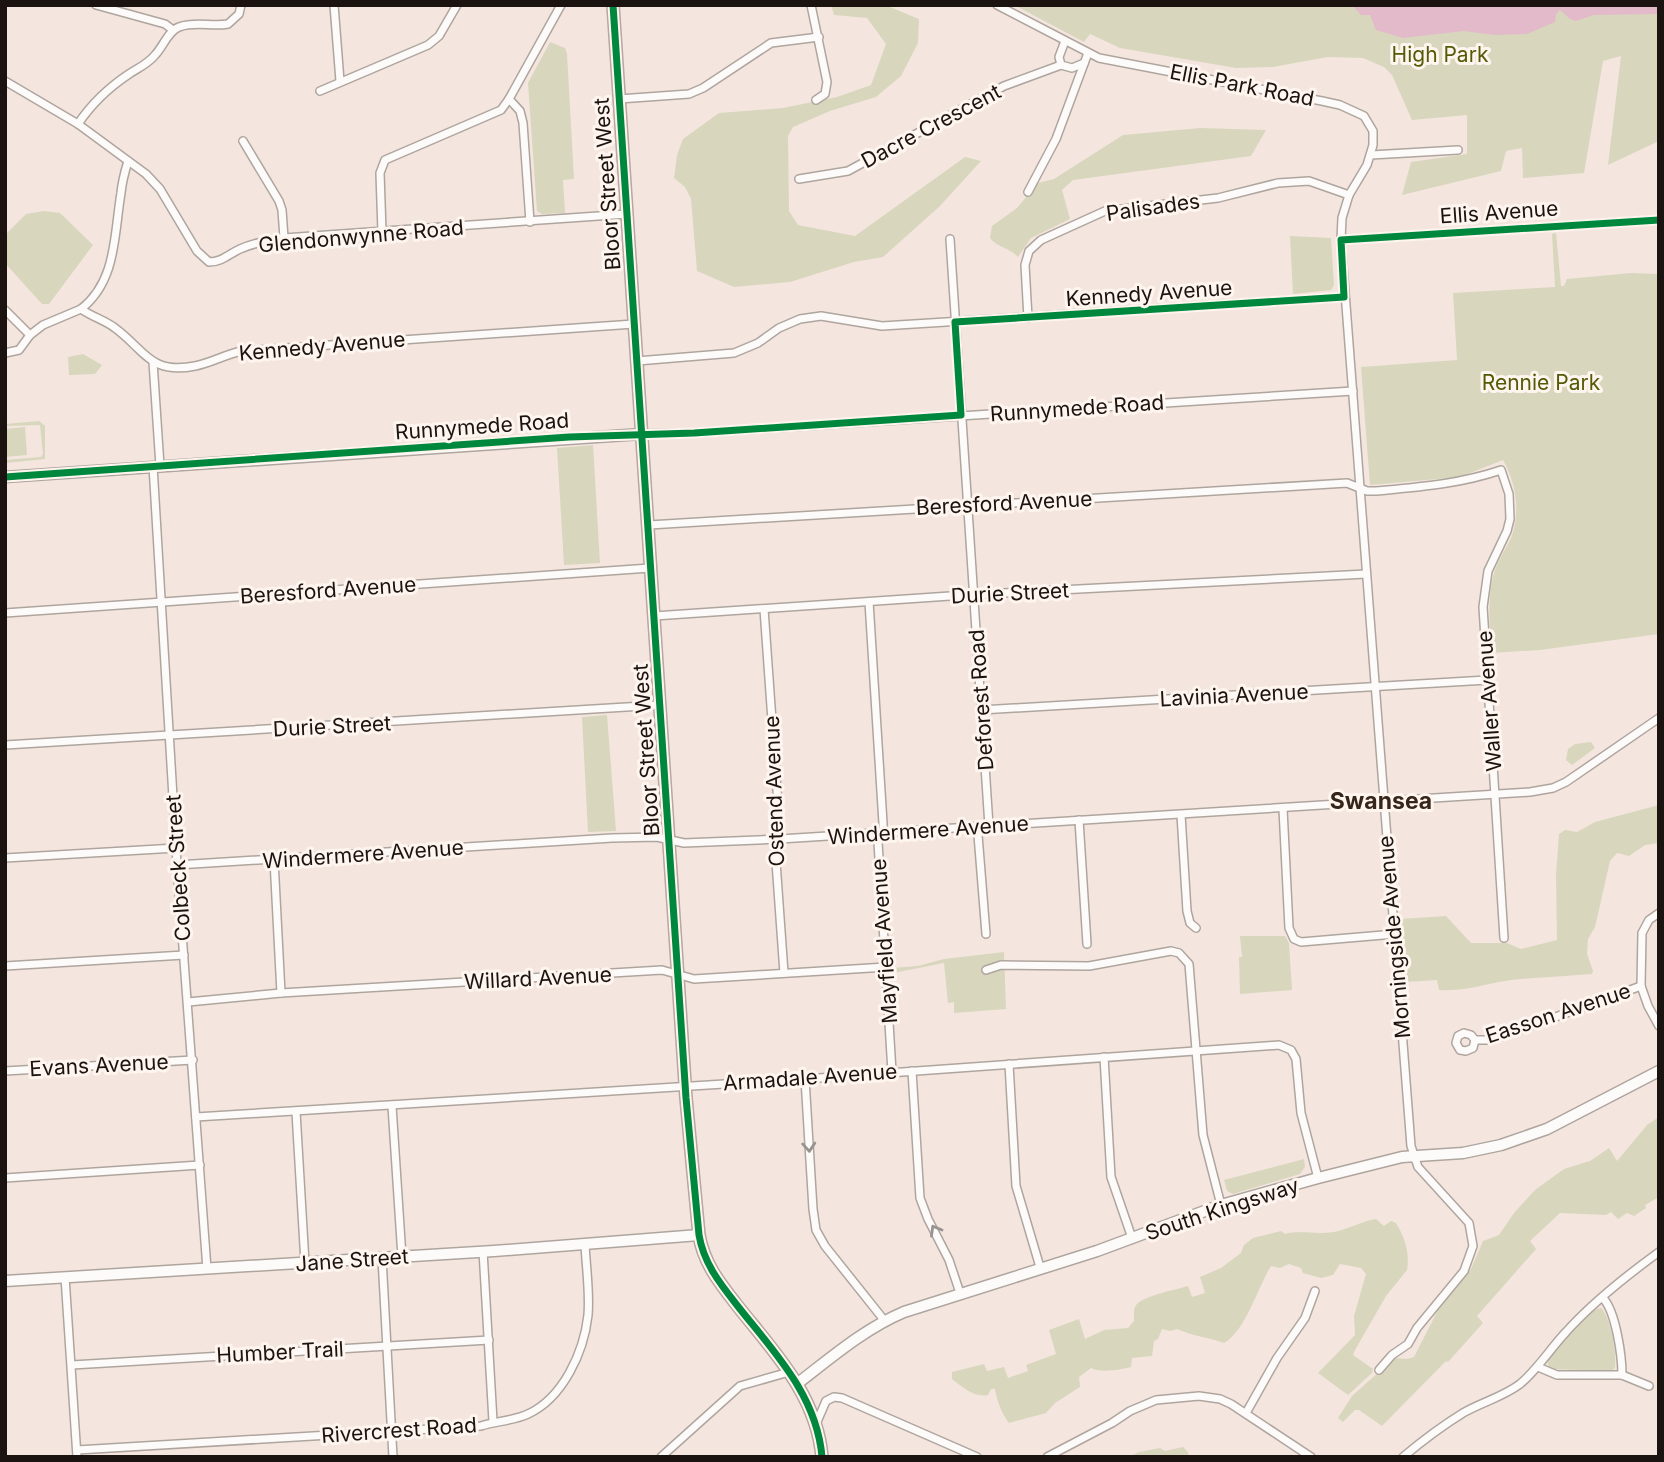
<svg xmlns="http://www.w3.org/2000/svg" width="1664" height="1462" viewBox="0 0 1664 1462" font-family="Inter,sans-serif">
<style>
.green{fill:#d8d6bd}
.water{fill:#e3baca}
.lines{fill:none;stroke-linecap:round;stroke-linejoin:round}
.street-casing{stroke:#afa59f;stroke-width:10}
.secondary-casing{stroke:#afa59f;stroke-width:13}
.primary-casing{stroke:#b9a5a2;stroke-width:14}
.street{stroke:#fdfbfa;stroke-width:7}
.secondary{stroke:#fdfbfa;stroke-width:10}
.primary{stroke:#f1e9e7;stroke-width:10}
.cycleway-casing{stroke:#fff5ef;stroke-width:11}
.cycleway{stroke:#00873e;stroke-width:7}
.oneway{stroke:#979390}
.labels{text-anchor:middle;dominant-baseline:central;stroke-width:6;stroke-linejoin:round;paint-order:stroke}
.park-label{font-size:21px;fill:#525c08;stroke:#fff5ef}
.street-label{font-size:21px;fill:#1b130f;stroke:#fff5ef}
.neighbourhood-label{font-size:23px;font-weight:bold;fill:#36251a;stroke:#fff5ef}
</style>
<rect width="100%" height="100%" fill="#f4e6de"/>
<!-- green -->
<g class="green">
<path d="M831,5H885L919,19L918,43L901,76L876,97L830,111L793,127L788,136L789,211L798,225L855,236L965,157L981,161L940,206L883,257L854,262L790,282L734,287L697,271L691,199L685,187L674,178L677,155L683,139L719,113L783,108L837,97L871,85L886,44L867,18L834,15Z"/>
<path d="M1014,5H1659V141L1608,165L1621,56L1603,61L1584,173L1523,178L1522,148L1506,151L1501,171L1402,195L1411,162L1467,154V115L1412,120L1392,75L1384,67L1363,58L1328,57L1273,67L1236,68L1120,48L1090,34L1084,42Z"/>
<path d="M550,42L565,48L567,54L574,179L563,180L565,213L542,214L537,211L528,83Z"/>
<path d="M1200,128L1266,130L1251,156L1073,180L1062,190L1070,219L1031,238L1018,257C1010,248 998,248 990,238L992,226L1017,208L1038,183L1054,179L1123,135Z"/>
<path d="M44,211L60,213L93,245L49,304H42L5,263V235L26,214Z"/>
<path d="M1556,233L1561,286H1564L1567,279L1631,273L1659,274V634L1540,650L1491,653C1490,628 1487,602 1493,577C1496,563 1505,551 1511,538C1521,512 1516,483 1503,460L1460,477L1370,485L1361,367L1457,360L1453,293L1555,287L1552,234Z"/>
<path d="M1290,236L1331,238L1334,285L1331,290L1293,294Z"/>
<path d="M83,354L102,365L95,374L69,375L68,357Z"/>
<path d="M39,421L45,426V459L5,463V460L41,457L43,454L40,425L5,426V424Z"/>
<path d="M25,427L27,455L5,457V429Z"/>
<path d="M593,445L600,563L564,565L557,448Z"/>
<path d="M607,715L616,831L588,832L582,717Z"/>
<path d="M1591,742L1595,748L1572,765L1566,760L1568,749L1575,744Z"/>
<path d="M1659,805V843L1645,845L1629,856L1617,853L1610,861L1595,927L1588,939L1587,954L1593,971L1592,974C1568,976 1545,977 1521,979C1492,981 1469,992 1439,990L1437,980L1406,982L1400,919L1446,916L1471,943H1507L1521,949L1557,940L1556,875L1559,834L1565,830L1577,832L1595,822Z"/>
<path d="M1240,936H1285L1289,943L1292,990L1240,994L1239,957H1242Z"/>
<path d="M1004,952L1006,1009L954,1013V1002L948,1003L944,963L893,973L892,968L918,966L944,959Z"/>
<path d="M1659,1117V1197L1645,1205L1646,1208L1634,1216L1627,1213L1618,1219L1611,1212L1606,1215L1560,1213L1530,1241L1536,1249L1477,1316L1483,1323L1448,1362L1446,1361L1382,1426L1359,1410H1355L1343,1422L1338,1418L1352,1396L1390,1362L1396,1358L1407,1359L1414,1357L1438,1310L1471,1269L1483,1241L1499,1235L1514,1213L1535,1190L1564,1169L1590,1161L1609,1148L1617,1161L1647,1125Z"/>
<path d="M1304,1159L1305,1167L1300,1174L1233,1194L1227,1191L1224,1180Z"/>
<path d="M1376,1219L1384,1226L1391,1221L1396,1223C1405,1238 1410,1253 1407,1270L1386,1296L1355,1350L1353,1355L1373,1369L1372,1373L1348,1395L1318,1373L1355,1335L1354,1316L1366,1274L1361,1268L1340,1264L1333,1275L1321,1278L1303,1273L1301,1268L1289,1264L1280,1268L1271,1266C1258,1287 1245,1332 1224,1343C1208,1337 1192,1336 1177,1329L1170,1331L1162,1329L1158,1339L1154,1341L1152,1356L1132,1358L1131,1367C1120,1370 1100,1373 1091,1368L1079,1377L1080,1387L1055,1403L1046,1413L1009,1423C1002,1414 997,1401 995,1389H991L988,1395C975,1398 962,1387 952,1379V1372L984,1364L987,1371L1004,1367L1008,1378L1028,1371L1026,1365L1056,1354L1049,1330L1079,1319L1085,1339L1104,1330L1128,1328L1134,1321C1134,1315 1133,1308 1137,1304C1146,1295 1175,1290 1188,1286L1192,1297L1205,1293L1200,1277L1221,1268L1241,1253L1244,1245L1253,1238L1281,1231L1285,1234C1300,1230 1317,1235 1334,1232C1349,1229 1362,1221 1376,1219Z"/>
<path d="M1601,1308C1611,1317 1617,1355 1615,1368L1611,1371L1549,1369L1547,1359C1558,1345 1584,1310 1601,1308Z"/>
<path d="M1183,1447L1188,1452L1189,1457H1129L1139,1452L1160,1448L1165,1451Z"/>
</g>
<!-- water -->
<path class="water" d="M1352,5H1659V14L1594,15L1576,21L1570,19L1560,10L1556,14L1555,22L1527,34L1494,35L1464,31L1403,38L1376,30L1370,15H1361Z"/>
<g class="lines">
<defs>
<g id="street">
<path d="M96,5L165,24L173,30"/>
<path d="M334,5L340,81"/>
<path d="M811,5L827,82L825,94L816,100"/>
<path d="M997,5L1099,58L1322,101L1340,105L1364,116L1373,131V145L1367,165L1349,195L1342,218L1341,240C1363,542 1388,844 1411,1146L1418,1167L1469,1223L1473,1246L1464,1271L1417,1328L1408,1344L1392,1355L1379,1370"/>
<path d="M1065,41L1059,57L1061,65L1072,68L1084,63"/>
<path d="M5,81L78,124L146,174L160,189L197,251L209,262C222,262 229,254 240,249C254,243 269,240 284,238L627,214"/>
<path d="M320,91L428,45L439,36L457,5"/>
<path d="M509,99L520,111L523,123L530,222"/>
<path d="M619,99L689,94L703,88L771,43L819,37"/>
<path d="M78,124C92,103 108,88 129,74C138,68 148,64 155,55C163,47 168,31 179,27C196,21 212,27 228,24L239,14L241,5"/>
<path d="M243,141L279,201L282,210L284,238"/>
<path d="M1371,155L1458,150"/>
<path d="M799,179L848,171L1004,86L1061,65"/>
<path d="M1028,192L1056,139L1088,53"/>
<path d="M382,232L380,173L385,160L501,110L509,99L561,5"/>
<path d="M950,239L989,826"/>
<path d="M1341,240L1659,220"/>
<path d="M81,309C117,281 114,234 121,193C122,182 125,171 128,161"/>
<path d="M5,310L30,335"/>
<path d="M1028,318L1025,265L1029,251L1041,240L1105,211L1218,198L1278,183L1309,181L1349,195"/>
<path d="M5,353L19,350L30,335L43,325L81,309C92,317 105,320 115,328C145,350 150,375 195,366C211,363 226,354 242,351L634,324"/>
<path d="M637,361L734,353L758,343L779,328L800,319L821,316L882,326L1344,297"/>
<path d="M153,362L160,466"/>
<path d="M642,434L694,433L1353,391"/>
<path d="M153,466L178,880L207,1269"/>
<path d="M649,525L1347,483L1367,491H1376C1419,487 1460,484 1501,470L1509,494L1510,519L1507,531L1488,571L1483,607L1504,938"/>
<path d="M869,602L883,823V833L878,842L892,1072"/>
<path d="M764,609L779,818L780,839L775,848L784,973"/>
<path d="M5,613L650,568"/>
<path d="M654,616L965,595L1366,574"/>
<path d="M981,710L1487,680"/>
<path d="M5,745L659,705"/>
<path d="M1283,809L1289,928L1294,939L1301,942L1395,934"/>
<path d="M1181,815L1187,911L1190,923L1196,928"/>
<path d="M1079,820L1087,944"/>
<path d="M983,827L978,835L986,934"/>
<path d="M5,858L176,848"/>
<path d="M274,860L281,993"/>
<path d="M177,865L612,838L657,837L684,843L780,839L1530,792L1553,788L1566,782L1659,718"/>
<path d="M1659,913L1649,920L1642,933L1641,986L1648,1006L1659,1026"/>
<path d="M5,966L184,955"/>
<path d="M986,970L1001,965L1089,966L1171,951L1179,953L1189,964L1203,1135L1221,1205"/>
<path d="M188,1002L281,993L662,970L694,979L886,967"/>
<path d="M1475,1040L1473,1048L1466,1051L1460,1050L1456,1043L1458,1036L1464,1033L1471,1035L1475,1040H1492L1641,986"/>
<path d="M1104,1057L1111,1177L1132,1238"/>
<path d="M1009,1064L1016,1186L1040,1267"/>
<path d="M5,1071L193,1060"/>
<path d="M912,1071L920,1198L928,1219L949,1260L960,1293"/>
<path d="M805,1079L813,1209L816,1230L825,1246L884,1320"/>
<path d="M392,1106L402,1257"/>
<path d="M296,1112L305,1263"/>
<path d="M196,1117L805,1079L1279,1045L1291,1050L1296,1059L1301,1113L1318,1178"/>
<path d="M5,1178L200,1165"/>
<path d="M483,1251L493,1421"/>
<path d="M382,1258L393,1457"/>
<path d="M65,1277L77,1457"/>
<path d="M1603,1298C1616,1312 1622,1356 1622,1375"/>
<path d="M72,1365L489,1340"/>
<path d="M1538,1367L1557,1375H1622L1649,1386"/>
<path d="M1246,1413L1277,1358L1305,1318L1315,1291"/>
<path d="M816,1424L826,1401L834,1397L842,1398L977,1457"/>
<path d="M77,1450L481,1426C496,1421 513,1421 528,1414C563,1398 584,1352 588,1315C590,1292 586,1267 585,1244"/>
<path d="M661,1457L740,1386L789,1372"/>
<path d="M1047,1457L1112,1423L1130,1411L1156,1400L1199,1396L1220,1399L1231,1404L1311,1457"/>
<path d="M1403,1457C1422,1441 1442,1426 1463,1413C1482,1402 1503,1397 1520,1384C1538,1369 1550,1349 1566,1332C1593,1302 1626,1276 1659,1252"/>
</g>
<g id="secondary">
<path d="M5,477L642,434"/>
<path d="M5,1281L494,1251L699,1235"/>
<path d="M798,1383C832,1357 864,1329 904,1312L1097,1251L1221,1205L1318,1178L1402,1157L1463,1153L1501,1145L1547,1129L1659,1071"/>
</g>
<path id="primary" d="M613,5L686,1098L699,1235C704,1265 722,1286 740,1309C776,1354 817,1397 822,1457"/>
</defs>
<!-- street casing -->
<use href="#street" class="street-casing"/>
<!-- secondary casing -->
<use href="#secondary" class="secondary-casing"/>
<!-- primary casing -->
<use href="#primary" class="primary-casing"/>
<!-- street -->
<use href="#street" class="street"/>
<!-- secondary -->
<use href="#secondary" class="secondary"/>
<!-- primary -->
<use href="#primary" class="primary"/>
<defs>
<g id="cycleway">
<path d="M613,5L686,1098L699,1235C704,1265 722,1286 740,1309C776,1354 817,1397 822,1457"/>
<path d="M5,477L569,437L694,433L961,415L955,322L1344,297L1341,240L1659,220"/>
</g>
</defs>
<!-- cycleway casing -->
<use href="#cycleway" class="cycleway-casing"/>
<!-- cycleway -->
<use href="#cycleway" class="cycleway"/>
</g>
<!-- one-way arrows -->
<defs><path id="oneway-chevron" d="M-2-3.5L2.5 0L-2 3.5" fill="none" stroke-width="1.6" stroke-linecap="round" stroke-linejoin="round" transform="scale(1.75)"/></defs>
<g class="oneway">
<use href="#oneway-chevron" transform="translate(809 1147) rotate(86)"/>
<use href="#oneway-chevron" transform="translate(935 1230) rotate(-120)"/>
</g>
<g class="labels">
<!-- park labels -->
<g class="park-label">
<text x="1440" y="54">High Park</text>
<text x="1541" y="382">Rennie Park</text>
</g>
<!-- street labels -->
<g class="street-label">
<text transform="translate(1242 85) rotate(11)">Ellis Park Road</text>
<text transform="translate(931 126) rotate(-28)">Dacre Crescent</text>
<text transform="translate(607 184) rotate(-94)">Bloor Street West</text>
<text transform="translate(1153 207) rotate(-8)">Palisades</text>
<text transform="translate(1499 212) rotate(-4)">Ellis Avenue</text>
<text transform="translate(361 236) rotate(-5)">Glendonwynne Road</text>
<text transform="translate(1149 293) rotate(-4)">Kennedy Avenue</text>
<text transform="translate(322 346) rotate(-5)">Kennedy Avenue</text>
<text transform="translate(1077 408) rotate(-4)">Runnymede Road</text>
<text transform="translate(482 426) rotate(-4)">Runnymede Road</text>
<text transform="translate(1004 503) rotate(-3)">Beresford Avenue</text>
<text transform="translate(328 590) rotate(-4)">Beresford Avenue</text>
<text transform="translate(1010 593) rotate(-3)">Durie Street</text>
<text transform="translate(1234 695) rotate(-3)">Lavinia Avenue</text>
<text transform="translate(981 700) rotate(-94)">Deforest Road</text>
<text transform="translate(1489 701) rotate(-94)">Waller Avenue</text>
<text transform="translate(332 726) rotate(-3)">Durie Street</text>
<text transform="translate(646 750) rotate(-94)">Bloor Street West</text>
<text transform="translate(774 791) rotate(-92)">Ostend Avenue</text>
<text transform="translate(928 830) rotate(-4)">Windermere Avenue</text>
<text transform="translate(363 854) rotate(-4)">Windermere Avenue</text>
<text transform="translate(178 868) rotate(-94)">Colbeck Street</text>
<text transform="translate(1394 937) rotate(-95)">Morningside Avenue</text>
<text transform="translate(884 941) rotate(-94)">Mayfield Avenue</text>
<text transform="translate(538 978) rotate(-3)">Willard Avenue</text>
<text transform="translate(1558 1013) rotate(-18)">Easson Avenue</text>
<text transform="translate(99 1065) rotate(-3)">Evans Avenue</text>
<text transform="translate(810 1077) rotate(-4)">Armadale Avenue</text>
<text transform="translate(1222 1209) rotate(-18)">South Kingsway</text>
<text transform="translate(352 1260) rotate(-4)">Jane Street</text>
<text transform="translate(280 1352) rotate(-3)">Humber Trail</text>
<text transform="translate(399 1430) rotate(-4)">Rivercrest Road</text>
</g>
<!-- neighbourhood labels -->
<g class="neighbourhood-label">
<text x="1381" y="801">Swansea</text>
</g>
</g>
<!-- border -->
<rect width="1664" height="1462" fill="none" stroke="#1b130f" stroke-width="14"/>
</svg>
